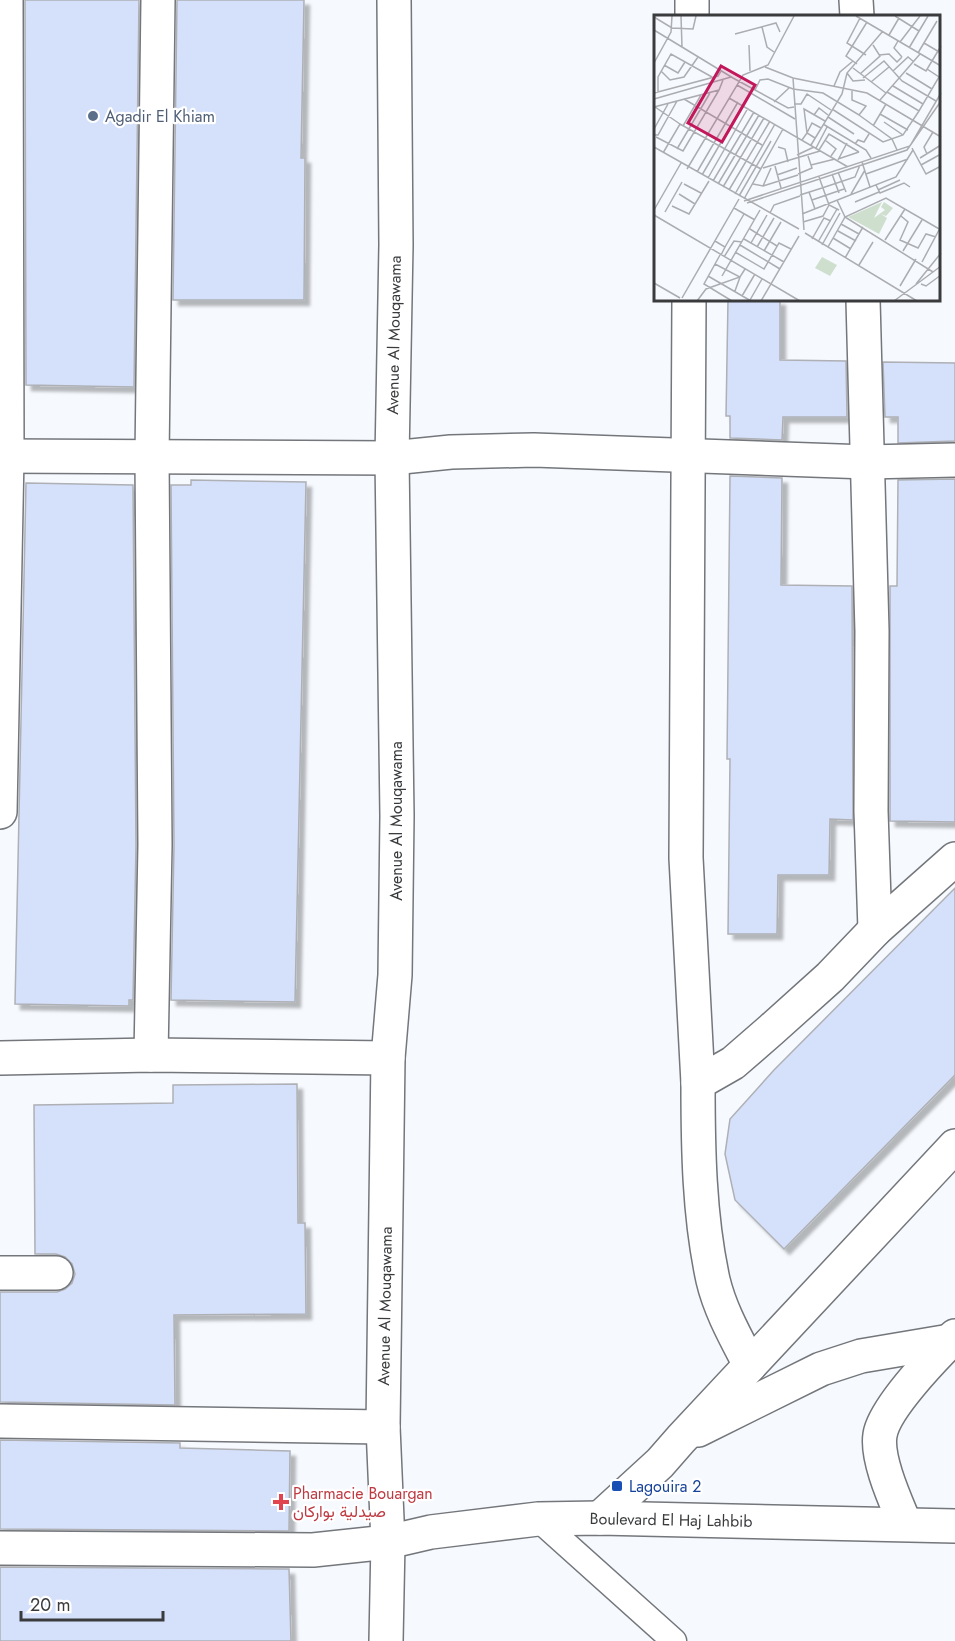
<svg xmlns="http://www.w3.org/2000/svg" width="955" height="1641" viewBox="0 0 955 1641" font-family="Jost,Vazirmatn,sans-serif">
<style>
.building{fill:#d5e1fa;stroke:#aeb0b5;stroke-width:1.5;filter:url(#shadow)}
.lines{fill:none;stroke-linecap:round;stroke-linejoin:round}
.service-casing{stroke:#73767a;stroke-width:27}
.minor-casing{stroke:#73767a;stroke-width:36}
.tertiary-casing{stroke:#73767a;stroke-width:36}
.service{stroke:#fff;stroke-width:24}
.minor{stroke:#fff;stroke-width:33}
.tertiary{stroke:#fff;stroke-width:33}
.service-dot{fill:#5c6f8a;stroke:#fff;stroke-width:2}
.transit-dot{fill:#1a4fb4;stroke:#fff;stroke-width:2}
.health-dot{fill:#e0444e;stroke:#fff;stroke-width:2}
.labels{text-anchor:middle;dominant-baseline:central;stroke-width:4.5;stroke-linejoin:round;paint-order:stroke}
.service-label{font-size:16px;fill:#4e5e75;stroke:#fff;text-anchor:start}
.street-label{font-size:16px;fill:#3a3b3d;stroke:#fff}
.transit-label{font-size:16px;fill:#164399;stroke:#fff;text-anchor:start}
.health-label{font-size:16px;fill:#be3a42;stroke:#fff;text-anchor:start}
.inset-road{fill:none;stroke:#abadb1;stroke-width:1.5}
.view{fill:#c2185b;fill-opacity:0.15;stroke:#c2185b;stroke-width:3}
.inset-edge{fill:none;stroke:#3a3b3d;stroke-width:3}
</style>
<defs>
<filter id="shadow"><feDropShadow dx="5.5" dy="5.5" stdDeviation="1.5" flood-color="#0004"/></filter>
</defs>
<rect width="100%" height="100%" fill="#f6f9fe"/>
<!-- building -->
<g class="building">
<path d="M25,0H139L134,387L26,385Z"/>
<path d="M177,0H304L301,158H305L304,300H173Z"/>
<path d="M728,300H780V360L846,361L847,417H783L782,440L730,438V416H726Z"/>
<path d="M883,362L955,363V441L898,443V417H885Z"/>
<path d="M730,476L782,478L781,585L852,586L853,820L830,819L829,875H778L777,934H728L730,759H727Z"/>
<path d="M955,479V822L890,821V586H897L898,480Z"/>
<path d="M191,480L306,482L295,1002L171,1000L174,845L171,485H191Z"/>
<path d="M26,483L133,485L136,845L133,1000H129V1006L15,1004Z"/>
<path d="M955,888V1075L784,1249L735,1200L725,1154L730,1119L774,1070Z"/>
<path d="M297,1084L298,1223H305L306,1314L174,1315L175,1405L0,1402V1292H57L65,1289L72,1283L75,1274L72,1264L65,1257L56,1254H35L34,1105L173,1103V1085Z"/>
<path d="M0,1440L180,1443V1448L290,1451L289,1531L0,1529Z"/>
<path d="M0,1567L289,1569L291,1641H0Z"/>
</g>
<g class="lines">
<defs>
<path id="service" d="M538,1519L674,1641"/>
<g id="minor">
<path d="M856,0L857,16"/>
<path d="M692,16V0"/>
<path d="M689,300L686,858L698,1083"/>
<path d="M863,300L872,631L871,811L875,930"/>
<path d="M0,456L392,458L451,452L534,450L867,462L955,460"/>
<path d="M0,812L7,456L6,0"/>
<path d="M151,1055L155,845L152,457L158,0"/>
<path d="M0,1058L151,1055L388,1058"/>
<path d="M0,1273H56"/>
<path d="M750,1365C736,1338 720,1310 713,1280C699,1216 698,1148 698,1083L733,1063L771,1030L830,977L875,930L955,859"/>
<path d="M0,1421L383,1427"/>
<path d="M698,1430L821,1369L861,1356L950,1341"/>
<path d="M600,1518L660,1463L681,1439L955,1146"/>
<path d="M905,1524C896,1502 876,1459 880,1435C884,1408 935,1356 955,1336"/>
<path d="M0,1548L313,1550L388,1542"/>
</g>
<g id="tertiary">
<path d="M388,1542L431,1532L538,1519L600,1518L955,1526"/>
<path d="M386,1641L388,1542L383,1427L388,1058L395,975L397,816L392,458L396,245L394,0"/>
</g>
</defs>
<!-- service casing -->
<use href="#service" class="service-casing"/>
<!-- minor casing -->
<use href="#minor" class="minor-casing"/>
<!-- tertiary casing -->
<use href="#tertiary" class="tertiary-casing"/>
<!-- service -->
<use href="#service" class="service"/>
<!-- minor -->
<use href="#minor" class="minor"/>
<!-- tertiary -->
<use href="#tertiary" class="tertiary"/>
</g>
<!-- markers -->
<circle class="service-dot" cx="93" cy="116" r="6"/>
<rect class="transit-dot" x="611" y="1480" width="12" height="12" rx="3"/>
<path class="health-dot" d="M278 1493h6v6h6v6h-6v6h-6v-6h-6v-6h6z"/>
<g class="labels">
<!-- service labels -->
<g class="service-label">
<text x="105" y="116">Agadir El Khiam</text>
</g>
<!-- street labels -->
<g class="street-label">
<text transform="translate(394 335) rotate(-89)">Avenue Al Mouqawama</text>
<text transform="translate(396 821) rotate(-90)">Avenue Al Mouqawama</text>
<text transform="translate(385 1306) rotate(-89)">Avenue Al Mouqawama</text>
<text transform="translate(671 1520) rotate(1)">Boulevard El Haj Lahbib</text>
</g>
<!-- transit labels -->
<g class="transit-label">
<text x="629" y="1486">Lagouira 2</text>
</g>
<!-- health labels -->
<g class="health-label">
<text x="293" y="1493">Pharmacie Bouargan<tspan x="293" dy="18">صيدلية بواركان</tspan></text>
</g>
</g>
<!-- overview -->
<g transform="translate(654 15)">
<rect width="286" height="286" fill="#f6f9fe"/>
<path d="M228,187L220,203L231,195L227,192L230,187L239,193L232,201L227,199L233,203L225,219L194,202ZM168,242L183,250L176,261L161,253Z" fill="#cfdfce"/>
<path class="inset-road" d="M27,1L28,32M202,1L287,51M241,1L265,16M0,2L18,13L39,14L42,1M206,3L193,28L212,40M108,12L113,32L120,37M0,15L79,63L134,93L140,92M81,19L122,8L126,17M235,20L245,3M244,26L240,33L248,42M246,27L266,1M270,28L287,38M95,30L96,56M255,33L274,1M264,38L283,6M225,40L235,39L243,47L248,42M0,48L17,17L18,1M203,49L192,41L213,7M260,49L272,56L287,31M10,50L24,58L31,47M111,52L139,63L213,78L287,122M199,53L232,78M7,56L16,65L30,62L44,42M239,56L254,42L260,47M193,58L199,66L211,65M252,58L278,74M206,59L226,41L219,30M139,63L150,215M209,63L230,46L248,66L282,86M217,67L235,52M83,70L141,104M180,71L186,57L199,46M239,71L269,89M101,75L106,65L114,64L139,74L169,78L205,100L212,91L198,85V75M4,77V62L17,39L58,62M233,77L265,96L285,62L273,54M0,78L64,61L67,56M75,83L194,152M0,84L77,62M30,84L108,130M226,85L266,39M120,87L135,73M140,89H147L153,79L177,95M0,92L65,75L69,65M1,92L26,109M178,94L229,127L249,120L265,96M226,99L254,115M160,100L165,93L174,100M205,100L238,124L243,135M174,102L200,119M230,107L249,120M169,109L212,135L217,143M29,111L47,80M219,111L232,89M0,114L14,89M0,120H4L23,86M2,122L29,136L65,75M161,123L153,118L158,108L167,113M148,125L153,118L150,94L171,106M171,125L182,134L177,141M201,129L204,125L210,127L215,119M157,130L188,79L193,58L229,16M0,132L145,214M124,132L131,134L134,147M162,133L173,112M258,133L272,159L287,151M23,134L56,78M165,135L175,119L205,137M9,138L26,109L107,154M273,139L270,132L279,117M143,140L160,132M266,143L287,130M184,144L205,137M184,145L193,128M208,147L216,172M157,150L181,144M267,150L287,139M121,151L127,173M109,153L166,136M33,154L89,60L114,50L140,1M43,157L84,87M184,157L192,177M144,159L158,153L154,141M178,159L185,178M212,159L254,144M48,160L93,83M123,160L143,153M165,162L175,190L185,195M54,163L94,93M59,166L100,97M30,169L47,178M64,169L105,100M99,169L109,171L117,153M222,170L226,178L250,168L256,172M109,171L144,160M69,172L110,103M168,173L201,162L206,150M75,175L116,106M224,175L246,165M155,177L161,194M25,179L41,189M81,179L121,109M197,179L211,155M146,180L168,173M85,181L117,126M90,184L129,114M158,185L190,174M90,186L256,131L287,78M201,187L225,177M93,188L253,135L287,86M18,191L35,199L55,166M80,193L101,205M0,195L27,148M11,197L28,167M116,198L120,190L146,181M148,199L242,162L259,135M0,200L146,286M247,201L254,207L246,225L264,233L272,219L282,222M149,207L169,201L175,190M187,209L205,219M96,214L123,231M184,216L202,226M151,218L263,286M179,223L197,234M90,224L130,247M158,224L170,203L177,206M231,225L251,194M61,226L71,232L67,240M164,227L183,194M97,228L113,200M86,230L126,254M168,230L186,198M71,232L90,199M103,232L120,203M174,232L191,202L183,185M110,236L127,207M249,236L268,205M81,237L110,254L125,228L137,234M66,240L50,269L78,286M70,242L80,226L88,227M191,243L209,212M268,247L285,215M61,249L86,262L81,276M205,250L219,227M279,257L191,202L232,183L287,215M54,261L97,286M68,261L106,195M0,268L26,283M262,269L287,238M267,269L272,271L287,260M246,271L262,244M88,281L101,259M28,283L85,184M96,285L108,264M43,286L52,274L86,262L91,254M107,286L145,221M240,286L287,251"/>
<path class="view" d="M67,51L101,70L68,127L34,108Z"/>
<rect width="286" height="286" class="inset-edge"/>
</g>
<!-- scale -->
<path d="M21 1611v9h142v-9" fill="none" stroke="#3a3b3d" stroke-width="3"/>
<text x="30" y="1611" font-size="18" fill="#3a3b3d" stroke="#ffffff" stroke-width="4.5" paint-order="stroke">20 m</text>
</svg>
